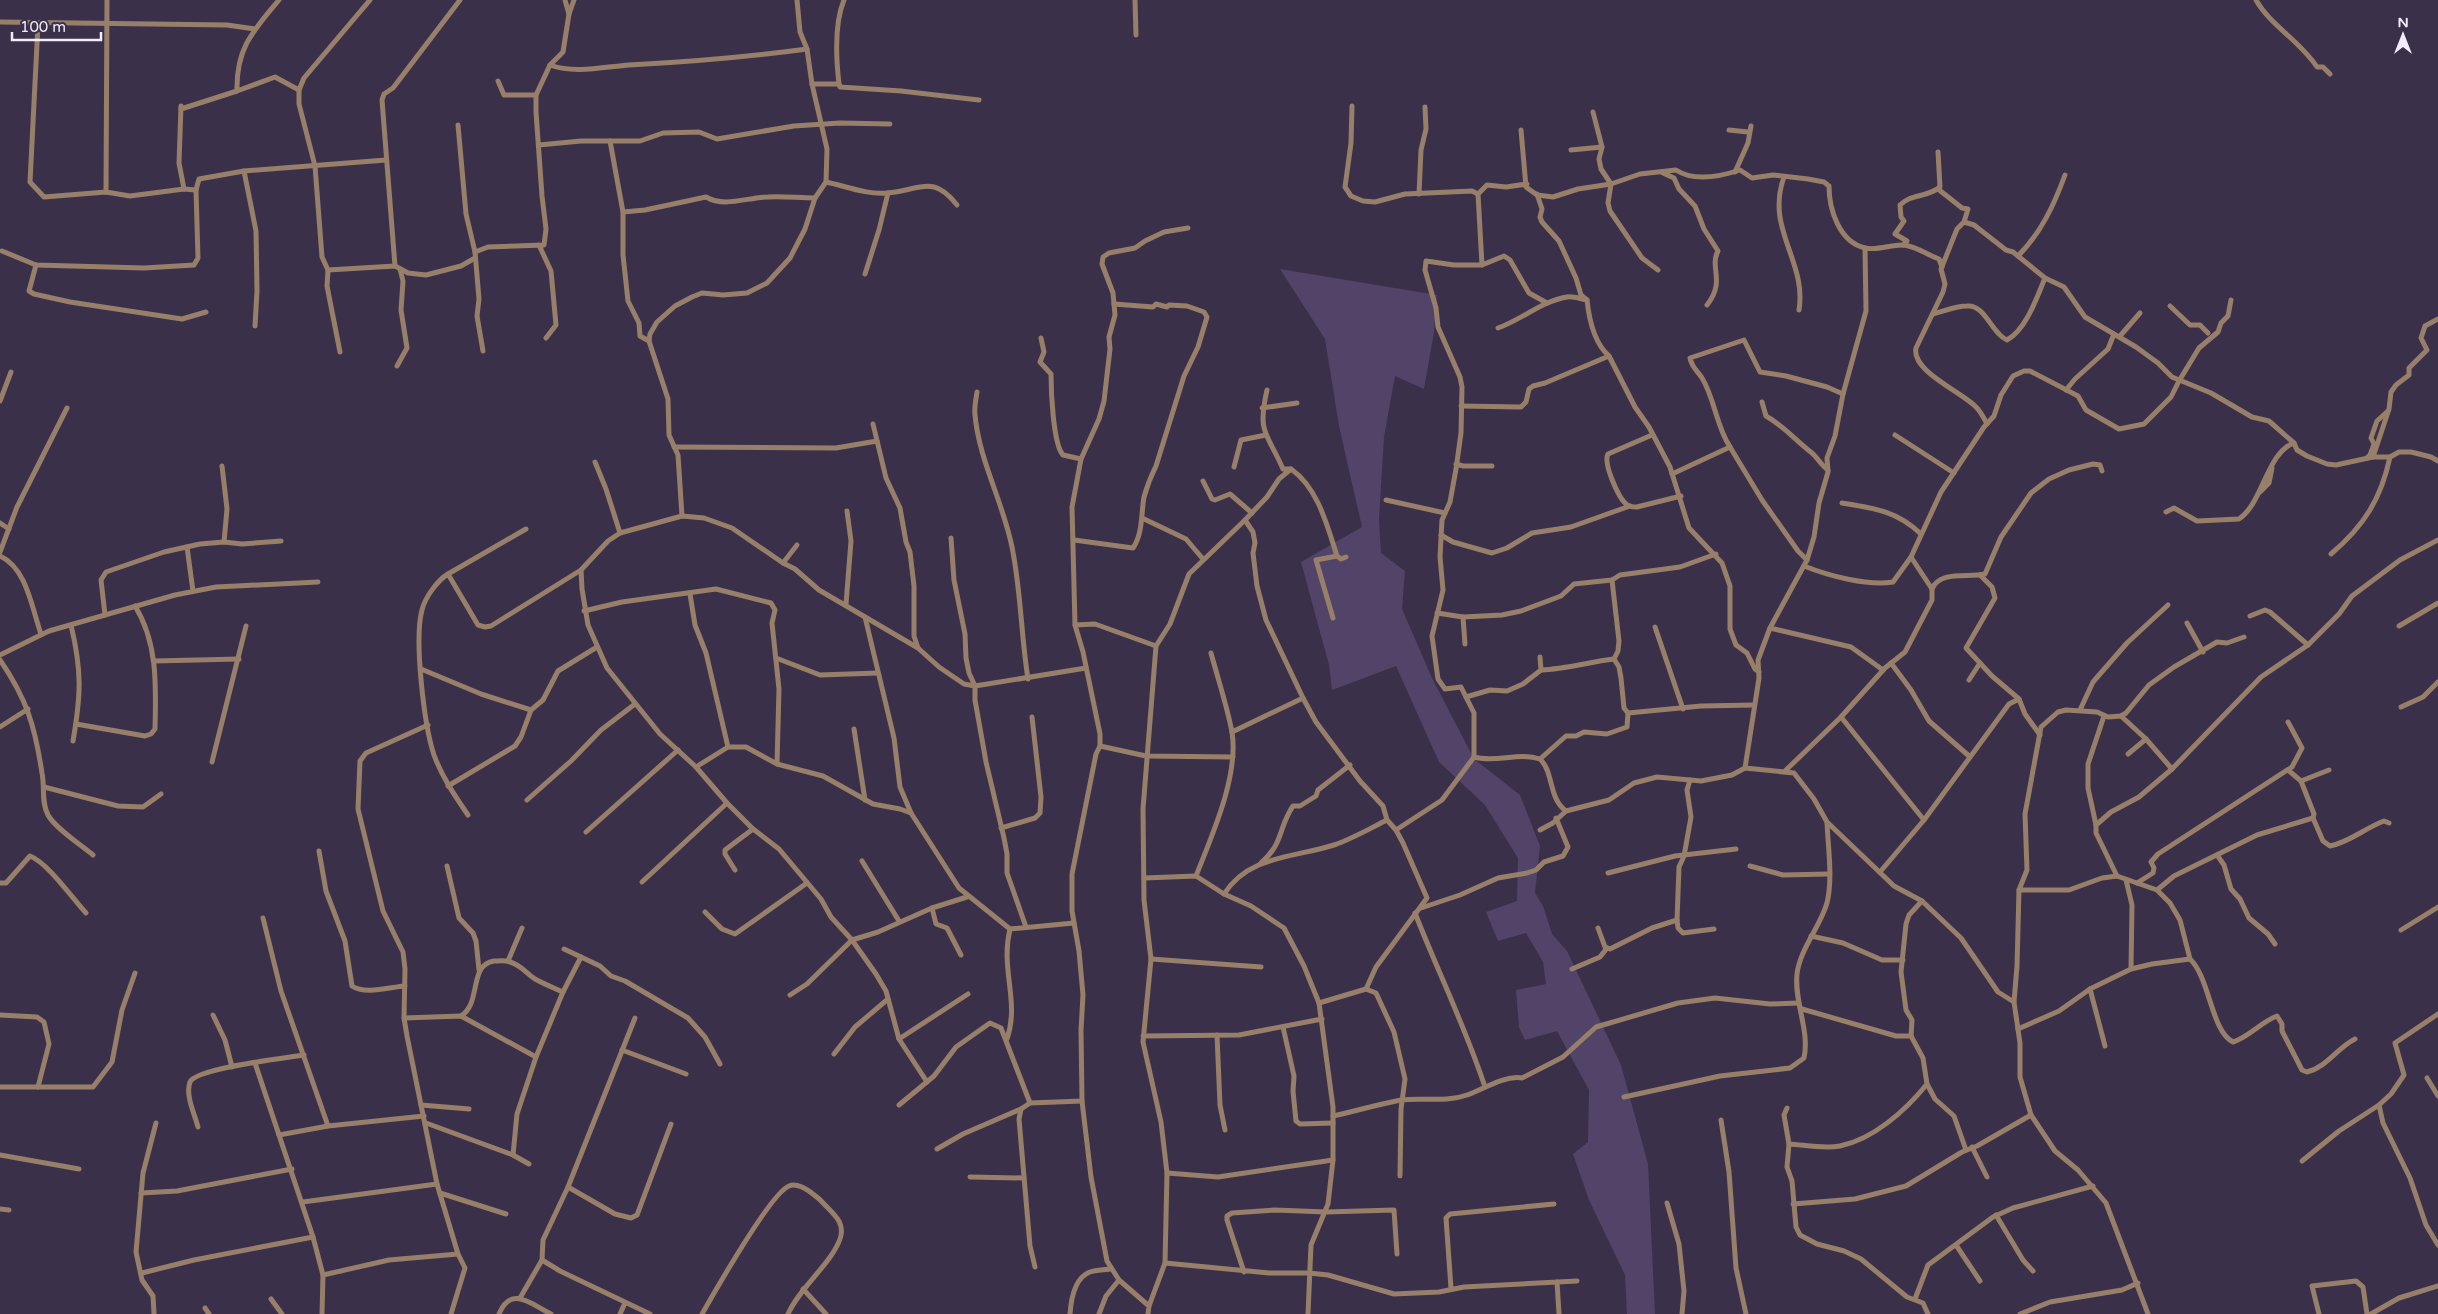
<svg xmlns="http://www.w3.org/2000/svg" width="2438" height="1314" viewBox="0 0 2438 1314" font-family="'Varela Round',sans-serif">
<style>
.grass{fill:#524368}
.lines{fill:none;stroke-linecap:round;stroke-linejoin:round}
.street{stroke:#977f6a;stroke-width:5}
</style>
<rect width="100%" height="100%" fill="#3b304a"/>
<!-- grass -->
<path class="grass" d="M1280,269L1437,295L1434,332L1424,389L1395,376L1384,437L1379,520L1381,553L1405,571L1402,609L1432,678L1474,759L1520,795L1540,846L1535,893L1543,906L1552,934L1567,951L1621,1065L1648,1164L1655,1314H1627L1625,1275L1589,1200L1573,1154L1588,1142L1589,1090L1557,1031L1525,1040L1519,1027L1516,990L1546,984L1543,962L1526,933L1498,941L1486,912L1517,901L1518,858L1485,805L1439,762L1396,666L1332,690L1329,665L1301,562L1362,527L1339,426L1325,339Z"/>
<g class="lines">
<!-- street -->
<g class="street">
<path d="M565,0L569,14"/>
<path d="M1135,0L1136,35"/>
<path d="M2256,0C2270,25 2300,41 2317,67H2323L2330,74"/>
<path d="M0,22L227,25L255,29"/>
<path d="M38,24L30,182L44,197L106,192L130,196L184,189L196,190L199,179L244,171L386,160"/>
<path d="M550,65C574,74 604,67 629,65C689,62 748,57 807,49"/>
<path d="M498,81L504,95H536"/>
<path d="M812,84H839L840,87L901,91L979,100"/>
<path d="M839,84C836,58 834,24 844,0"/>
<path d="M237,91L275,77L299,90"/>
<path d="M181,106L179,163L184,189"/>
<path d="M1352,106L1351,143L1345,187L1351,196L1363,201L1375,202L1405,194L1472,191L1478,194"/>
<path d="M181,109L237,91C236,48 253,31 279,0"/>
<path d="M1593,112L1602,147L1599,159L1601,169L1611,184L1608,203L1610,211L1642,258L1658,270"/>
<path d="M458,125L466,214L475,252L479,299L477,316L483,351"/>
<path d="M1521,130L1526,187L1537,195L1553,197L1578,189L1611,184L1640,174L1676,170C1694,182 1722,176 1740,170L1752,178L1773,175L1808,179L1824,182L1829,186C1829,209 1839,242 1865,248C1878,251 1892,244 1904,245C1918,247 1927,255 1939,259L1942,267"/>
<path d="M1729,130L1748,132"/>
<path d="M610,141L623,212V255L628,301L639,323L640,336L649,341"/>
<path d="M539,145L581,141H640L663,133L699,132L717,139L794,126L840,123L890,124"/>
<path d="M1571,150L1602,147"/>
<path d="M244,171L256,231L257,291L255,326"/>
<path d="M1735,172L1748,143L1751,126"/>
<path d="M1663,173L1674,178L1679,189L1695,206L1704,229L1718,251C1709,268 1726,281 1707,305"/>
<path d="M1784,177C1765,229 1807,261 1799,310"/>
<path d="M826,182C845,186 867,195 887,193C919,191 932,173 957,205"/>
<path d="M1938,189L1962,208L1968,209L1964,222L1957,229L1941,269L1945,284L1943,292L1916,348C1911,371 1962,392 1976,407C1981,412 1984,418 1987,424"/>
<path d="M106,192L107,0"/>
<path d="M1419,194L1421,150L1426,129L1425,107"/>
<path d="M1537,194L1542,209L1540,217L1542,222L1559,241L1576,278L1581,295L1587,300C1589,319 1594,343 1609,356L1635,407L1649,427L1670,467L1689,528L1722,563L1730,586V629L1736,645L1747,653L1755,669L1759,672"/>
<path d="M623,212L645,210L706,197C725,208 748,197 768,197C783,196 799,198 815,198"/>
<path d="M1964,222L1974,225L2006,250L2013,252L2045,278L2064,287L2085,317L2136,347L2158,363L2172,377L2211,393L2252,417L2269,421L2294,443L2297,450L2307,456L2327,464L2336,465L2373,457H2390L2399,452H2411L2431,457L2438,461"/>
<path d="M539,245L551,271L556,325L546,338"/>
<path d="M1903,245L1907,241L1895,234L1904,221L1901,217L1900,205C1912,193 1927,198 1940,187L1938,152"/>
<path d="M2,251L36,265L144,268L194,265L198,258L196,190"/>
<path d="M475,252L488,247L544,245L546,229L542,196L536,112V95L550,65L563,52L569,14L574,0"/>
<path d="M2018,256C2041,233 2054,205 2065,175"/>
<path d="M36,265L29,291L34,294L70,302L182,319L206,312"/>
<path d="M1482,265L1478,194L1487,185L1506,187L1527,184"/>
<path d="M395,266L382,100L384,94L393,88L460,0"/>
<path d="M328,270L395,266L408,273L426,275L461,266L475,258"/>
<path d="M865,274L879,230L888,193"/>
<path d="M1547,303L1529,293L1510,260L1504,256L1482,265H1454L1426,261L1425,270L1436,308L1438,327L1460,377L1462,387L1461,433L1456,469L1450,502L1442,520L1440,557L1443,590L1432,636L1438,679L1445,689L1461,687L1474,713V757C1495,763 1519,752 1540,759C1554,772 1548,798 1566,811L1609,800L1634,783L1657,777L1701,781L1732,775L1745,768L1794,773L1814,799L1827,822L1894,886L1922,901L1961,938L1998,992L2014,1002L2020,1043V1077L2031,1115L2055,1151L2078,1170L2106,1203L2148,1314"/>
<path d="M2170,306L2190,325H2200L2208,333"/>
<path d="M1933,314C1944,311 1956,306 1967,306C1985,304 1992,334 2007,340C2026,330 2037,297 2045,278"/>
<path d="M1498,328C1521,320 1542,301 1567,297C1573,296 1581,299 1587,300"/>
<path d="M2120,336L2140,313"/>
<path d="M1041,338L1044,352L1040,362L1051,374C1051,390 1053,444 1063,455L1081,459"/>
<path d="M340,352L327,286L328,270L322,257L315,166L299,104V90L304,78L370,0"/>
<path d="M397,366L407,348L401,310L403,281L400,269"/>
<path d="M2066,390L2075,379L2108,349L2114,334"/>
<path d="M977,392C976,399 974,408 975,415C979,460 1003,502 1012,547C1021,591 1021,635 1028,679"/>
<path d="M0,401L11,372"/>
<path d="M1762,402L1766,416C1785,427 1795,440 1812,453C1817,457 1820,464 1828,470"/>
<path d="M1461,406L1521,407L1526,402L1529,389L1533,386L1545,383L1609,356"/>
<path d="M1262,408L1297,403"/>
<path d="M873,424L886,478L900,508L906,542L910,552L914,586V636L918,648"/>
<path d="M1652,435L1608,454C1603,463 1618,497 1626,504C1629,507 1633,507 1637,507L1681,496"/>
<path d="M1895,435L1954,473"/>
<path d="M674,447L836,448L877,441"/>
<path d="M1730,447C1716,426 1715,399 1702,378C1697,370 1692,368 1690,358L1744,340L1760,372L1786,376L1827,387L1843,394"/>
<path d="M2373,457L2389,409L2391,392L2396,385L2409,375V368L2427,350L2421,338L2425,326L2438,319"/>
<path d="M2367,458L2370,455L2374,444L2371,438L2377,421L2388,411"/>
<path d="M595,462L606,489L620,533"/>
<path d="M1456,464L1463,466H1492"/>
<path d="M222,466L227,509L224,542"/>
<path d="M1234,467L1241,440L1266,435"/>
<path d="M1291,469C1318,488 1327,525 1337,556"/>
<path d="M1672,474L1730,447L1762,500L1798,551L1807,560"/>
<path d="M1203,481L1212,499L1215,500L1230,494L1252,513"/>
<path d="M2260,492L2269,483L2272,468"/>
<path d="M1386,500L1445,513"/>
<path d="M1842,503C1874,508 1897,511 1921,534"/>
<path d="M2166,512L2174,508L2197,521L2239,519C2263,503 2267,452 2294,443"/>
<path d="M682,516L678,455L669,435L668,399L649,341L650,334L657,322L675,306L692,297L702,293L723,295L747,293L767,283L790,258L805,229L815,198L826,182L827,149L812,84L807,49L800,32L797,0"/>
<path d="M1142,518L1186,539L1203,559"/>
<path d="M1245,520L1253,532L1255,543L1253,553L1257,586L1266,620L1303,698L1316,722L1360,781L1383,806L1387,820L1396,830L1403,843L1427,898L1376,967L1366,989"/>
<path d="M0,523L9,529"/>
<path d="M526,529L448,574L478,625L485,627L491,626L581,570L608,541L620,533L682,516L704,518L732,528L783,563L795,569L819,590L918,648L939,667L964,684L975,686L1086,668"/>
<path d="M1441,535L1453,542L1492,553L1507,548L1532,533L1571,527L1630,506"/>
<path d="M951,538L954,580L965,634L966,658L969,673L975,686V700L986,762L1004,838L1007,854V873L1026,927"/>
<path d="M1074,540L1133,548C1143,533 1141,514 1144,497C1147,486 1151,476 1156,466L1184,376L1198,347L1207,317L1204,312L1187,306L1169,305L1167,307L1156,304L1153,307L1114,304"/>
<path d="M187,547L193,591"/>
<path d="M0,552L17,507L67,408"/>
<path d="M2331,554C2364,526 2381,499 2390,457"/>
<path d="M0,556C27,568 32,609 41,634"/>
<path d="M783,563L797,545"/>
<path d="M1804,566C1829,576 1867,586 1893,582L1911,557L1941,492L1984,427L1994,416L2001,395L2013,376L2024,371H2030L2078,396L2086,410L2119,429L2144,424L2171,397L2179,381L2199,348L2218,332L2221,323L2228,316L2231,300"/>
<path d="M581,570L582,589L588,625L607,668L660,734L696,767L727,803L753,829L779,849L821,899L831,917L852,940L876,974L886,991L899,1039L927,1082"/>
<path d="M448,574C438,580 425,597 422,610C414,639 424,725 434,755C442,777 455,796 468,815"/>
<path d="M1980,575L1992,587L1995,598L1966,648L1992,676L2019,699"/>
<path d="M1932,589C1940,570 1968,578 1985,574L2001,537L2031,493L2049,479L2069,470L2093,464L2100,465L2102,471"/>
<path d="M690,594L695,625L706,653L728,747"/>
<path d="M846,604L851,541L847,511"/>
<path d="M584,611L622,602L716,589L771,603L775,610L772,623L779,689L777,764"/>
<path d="M1437,613L1463,617L1502,615L1521,611L1561,596L1574,584L1612,580"/>
<path d="M105,615L101,580L106,572L164,552L200,544L224,542L242,544L281,541"/>
<path d="M2250,616L2265,610L2270,612L2308,645"/>
<path d="M865,617L894,738L900,787L911,813L959,888L1010,929L1074,923"/>
<path d="M1463,617L1465,644"/>
<path d="M1333,618L1316,560L1337,556L1341,559L1346,557"/>
<path d="M2187,623L2203,652"/>
<path d="M71,625C82,671 81,695 73,741"/>
<path d="M1075,625L1095,624L1156,646"/>
<path d="M2399,626L2438,603"/>
<path d="M1655,627L1683,709"/>
<path d="M1770,628L1851,647L1883,670"/>
<path d="M0,655L49,631L175,595L216,587L318,582"/>
<path d="M776,658L820,675L878,673"/>
<path d="M1614,659L1618,651L1619,641L1612,580L1620,575L1680,567L1716,554"/>
<path d="M0,660C27,699 35,727 42,773C45,787 41,802 48,815C55,828 81,845 93,855"/>
<path d="M154,661L239,659"/>
<path d="M1891,663L1911,690L1929,721L1969,756"/>
<path d="M421,669L481,694L531,710"/>
<path d="M1541,670C1566,669 1589,662 1614,659L1619,667L1621,678L1624,708L1628,713L1701,706L1754,705"/>
<path d="M1969,680L1980,663"/>
<path d="M1466,697L1490,690L1507,691L1523,684L1541,670L1540,657"/>
<path d="M2401,707L2423,697L2438,682"/>
<path d="M2080,710L2093,682L2127,643L2168,605"/>
<path d="M2121,716L2146,739L2172,769"/>
<path d="M1841,717L1924,820"/>
<path d="M76,724L145,736L151,734L155,729C156,687 158,643 135,606"/>
<path d="M428,725L366,753L360,761L358,809L383,911L403,952L405,969L404,1018L407,1036L437,1184L458,1254L465,1268L451,1314"/>
<path d="M0,727L28,709"/>
<path d="M854,729L865,800"/>
<path d="M1232,732L1303,698"/>
<path d="M1100,746L1146,756L1233,757"/>
<path d="M2128,754L2146,739"/>
<path d="M1540,759L1566,736H1576L1584,732L1607,734L1627,727L1628,713"/>
<path d="M212,762L246,626"/>
<path d="M696,767L728,747H746L777,764L823,776L873,804L900,809L911,813"/>
<path d="M1745,768L1759,678L1758,660L1770,628L1807,560L1814,537L1819,503L1828,472L1827,458L1835,436L1843,394L1866,311L1865,248"/>
<path d="M1785,771L1841,717L1885,668L1905,652L1932,600V589L1911,557"/>
<path d="M1690,780L1687,790L1691,817L1684,856L1679,867L1677,920L1678,928L1683,933L1714,929"/>
<path d="M2301,781L2329,770"/>
<path d="M448,786L515,746L521,737L531,710L543,700L558,671L597,647"/>
<path d="M44,787L118,806L143,807L161,794"/>
<path d="M527,800L571,761L601,730L635,704"/>
<path d="M2313,818L2323,841L2330,846C2350,842 2365,828 2384,821L2389,823"/>
<path d="M2096,825L2088,788V764L2104,716"/>
<path d="M1001,828L1035,818L1040,813L1041,797L1032,717"/>
<path d="M1396,830L1442,800L1474,757"/>
<path d="M1540,830L1553,823L1566,811"/>
<path d="M586,832L678,750"/>
<path d="M319,851L326,891L345,941L352,986C365,995 390,987 405,986"/>
<path d="M2217,855L2224,865L2231,889L2240,899L2249,918L2268,934L2275,944"/>
<path d="M862,861L899,921"/>
<path d="M1261,863C1284,843 1278,828 1293,806H1300L1316,796L1318,790L1350,765"/>
<path d="M447,866L459,918L473,933L476,941L479,970"/>
<path d="M1750,866L1783,875L1829,874"/>
<path d="M735,870L725,854V850L753,829"/>
<path d="M1880,872L1924,820L2009,704L2019,699L2025,714L2040,735"/>
<path d="M1608,873L1675,856L1736,849"/>
<path d="M1196,876C1212,835 1239,776 1232,732C1227,706 1218,679 1211,653"/>
<path d="M2117,876L2096,833V825L2111,812L2139,797L2172,769L2261,677L2308,645L2339,614L2352,596L2400,560L2438,540"/>
<path d="M1144,878L1196,876L1224,894L1251,906L1284,928L1304,966L1319,1003L1333,1107V1160L1328,1204L1311,1245L1308,1314"/>
<path d="M2126,880L2132,905L2131,969"/>
<path d="M642,882L727,803"/>
<path d="M0,883H6L30,856C48,863 72,898 86,913"/>
<path d="M2137,883L2153,873L2154,868L2151,862L2158,854L2292,767L2302,748L2288,722"/>
<path d="M2019,890H2069L2102,878L2117,876L2157,890L2170,903L2180,920L2190,959"/>
<path d="M2157,890L2174,876L2257,835L2313,818L2314,814L2301,781L2288,770"/>
<path d="M1224,894C1249,855 1294,858 1334,845C1352,839 1369,829 1387,820"/>
<path d="M932,908L936,924L947,928L961,955"/>
<path d="M1421,908L1460,895L1498,878L1527,873L1536,870L1544,862L1563,856L1568,847L1556,818"/>
<path d="M705,912L722,929L735,934L807,883"/>
<path d="M1415,913C1438,972 1465,1026 1485,1087"/>
<path d="M263,918L281,991L328,1126"/>
<path d="M1598,928L1605,947L1610,949L1652,928L1677,920"/>
<path d="M2401,930L2438,907"/>
<path d="M1811,936L1843,943L1882,960H1903"/>
<path d="M564,949L600,966L611,976L625,981L688,1018L705,1037L720,1064"/>
<path d="M1151,959L1261,967"/>
<path d="M508,961L522,928"/>
<path d="M1572,969L1600,957L1607,948"/>
<path d="M2090,989L2105,1046"/>
<path d="M790,995L807,984L852,940L878,932L932,908L967,897"/>
<path d="M2014,1002L2017,966L2019,890L2027,870L2025,814L2041,727L2058,712L2066,710L2097,712L2108,717L2121,716L2126,713L2149,685L2174,667L2217,642L2227,643L2244,637"/>
<path d="M1319,1003L1366,989L1376,993L1394,1032L1405,1079L1401,1109L1400,1176"/>
<path d="M1802,1009L1896,1036H1911"/>
<path d="M2438,1014L2395,1043L2404,1075L2391,1094L2379,1105L2383,1123L2410,1178L2426,1225L2438,1245"/>
<path d="M0,1015L37,1017L44,1022L49,1044L38,1087"/>
<path d="M213,1015L225,1040L232,1067"/>
<path d="M461,1016C482,1003 468,965 494,961C499,961 505,960 510,962C521,965 526,973 535,979C544,984 554,988 563,992"/>
<path d="M404,1018L461,1016L536,1057"/>
<path d="M635,1018L568,1187L543,1240L542,1260L560,1271L650,1314"/>
<path d="M1283,1027L1294,1076L1293,1091L1296,1121L1300,1124L1333,1123"/>
<path d="M2018,1029L2059,1011L2090,989L2131,969L2152,964L2190,959C2210,978 2211,1031 2233,1042C2249,1037 2261,1022 2277,1016L2282,1024V1031L2302,1070L2307,1072C2327,1067 2337,1048 2355,1039"/>
<path d="M1217,1035L1220,1105L1225,1130"/>
<path d="M1143,1036L1239,1035L1322,1019"/>
<path d="M899,1039L968,994"/>
<path d="M1007,1039C1020,1001 1000,970 1010,929"/>
<path d="M622,1050L686,1074"/>
<path d="M834,1054L855,1027L888,999"/>
<path d="M255,1063L313,1237L323,1275L322,1314"/>
<path d="M2427,1078L2438,1096"/>
<path d="M1927,1084L1935,1099L1954,1116L1966,1150"/>
<path d="M0,1087H93L112,1062L122,1010L135,973"/>
<path d="M1624,1097L1720,1076L1790,1068L1804,1058C1810,1030 1794,1003 1797,974C1800,949 1820,927 1827,903C1833,878 1828,848 1827,822"/>
<path d="M421,1105L469,1109"/>
<path d="M899,1105L934,1076L956,1047L990,1023L1001,1028L1030,1103"/>
<path d="M1787,1108L1784,1115L1789,1144L1787,1167L1792,1181L1796,1227L1800,1235L1817,1244L1844,1251L1861,1259L1907,1297L1923,1303L1928,1314"/>
<path d="M1021,1109L1019,1119L1030,1246L1035,1267"/>
<path d="M1333,1116C1356,1111 1379,1104 1401,1100C1423,1097 1445,1103 1467,1095C1482,1090 1504,1075 1522,1078L1563,1057L1596,1027L1678,1003L1715,998L1770,1004L1799,1003"/>
<path d="M1721,1120L1729,1172L1736,1268L1746,1314"/>
<path d="M426,1123L513,1155L529,1164"/>
<path d="M198,1127C195,1115 185,1095 190,1082C196,1068 286,1058 304,1055"/>
<path d="M279,1135L328,1126L424,1116"/>
<path d="M1789,1144C1805,1145 1824,1149 1840,1146C1874,1139 1906,1110 1927,1084L1923,1058L1911,1036L1912,1020L1906,1010L1901,972L1906,924L1909,915L1922,901"/>
<path d="M1972,1147L1987,1177"/>
<path d="M937,1149L963,1134L1021,1109L1030,1103L1082,1101"/>
<path d="M0,1155L79,1169"/>
<path d="M513,1155L517,1114L536,1057L563,992L581,957"/>
<path d="M2302,1161L2339,1131L2379,1105"/>
<path d="M1167,1173L1218,1177L1333,1160"/>
<path d="M970,1177L1024,1178"/>
<path d="M568,1187L615,1214L631,1218L637,1215L671,1124"/>
<path d="M141,1193L177,1191L292,1169"/>
<path d="M440,1193L506,1214"/>
<path d="M303,1202L437,1184"/>
<path d="M1667,1203L1679,1244L1684,1291L1682,1314"/>
<path d="M1793,1204L1855,1199L1906,1186L1962,1152L1977,1146L2031,1115"/>
<path d="M0,1209L9,1210"/>
<path d="M1996,1215L2023,1260L2033,1271"/>
<path d="M1956,1245L1980,1281"/>
<path d="M1165,1263L1269,1273H1309L1328,1275L1394,1294L1439,1292L1464,1287L1577,1281"/>
<path d="M1244,1272L1227,1220V1216L1232,1213L1275,1210L1326,1212L1394,1210L1397,1254"/>
<path d="M142,1273L194,1260L313,1237"/>
<path d="M323,1275L389,1260L458,1254"/>
<path d="M1557,1282L1559,1314"/>
<path d="M1451,1288L1446,1218L1450,1214L1554,1204"/>
<path d="M803,1289L826,1314"/>
<path d="M520,1298L542,1260"/>
<path d="M271,1299L282,1314"/>
<path d="M1915,1299L1928,1265L1993,1217L2013,1208L2093,1186"/>
<path d="M1149,1306L1165,1263L1167,1173L1161,1122L1143,1042L1151,959L1144,900L1143,809L1156,646L1170,624L1189,574L1245,520L1267,497L1279,479L1291,469H1283C1267,432 1257,434 1267,390"/>
<path d="M205,1308L209,1314"/>
<path d="M154,1314L153,1296L142,1280L136,1252L143,1173L156,1123"/>
<path d="M499,1314C511,1285 531,1304 551,1314"/>
<path d="M620,1314L625,1303"/>
<path d="M702,1314C714,1293 771,1193 789,1186C801,1181 820,1199 827,1207C837,1217 845,1225 840,1239C831,1264 800,1287 788,1314"/>
<path d="M1070,1314C1071,1300 1074,1278 1090,1272C1096,1270 1104,1270 1110,1269"/>
<path d="M1099,1314L1106,1296L1119,1280"/>
<path d="M1148,1314L1149,1306L1119,1280L1107,1261L1091,1177L1082,1101L1081,1030L1083,995L1079,951L1072,911V874L1096,754L1100,746V734L1083,652L1075,625L1072,507L1081,459L1099,419L1104,401L1110,349L1109,337L1115,315L1113,293L1102,264L1103,257L1109,253L1135,248L1145,241L1164,232L1188,228"/>
<path d="M2020,1314L2050,1302L2122,1290L2138,1283"/>
<path d="M2319,1314L2312,1286L2356,1281L2363,1287L2367,1314"/>
<path d="M2371,1314L2399,1298L2438,1286"/>
</g>
</g>
<!-- north arrow -->
<g transform="translate(2403 35)" stroke="#3b304a" stroke-width="4" paint-order="stroke">
<path d="M0-4L9 19L0 12L-9 19Z" fill="#f2ecfc"/>
<text y="-8" font-size="14" font-weight="bold" text-anchor="middle" fill="#f2ecfc">N</text>
</g>
<!-- scale -->
<path d="M12 32v8h89v-8" fill="none" stroke="#f2ecfc" stroke-width="2.5"/>
<text x="20" y="32" font-size="15" fill="#f2ecfc" stroke="#3b304a" stroke-width="4" paint-order="stroke">100 m</text>
</svg>
